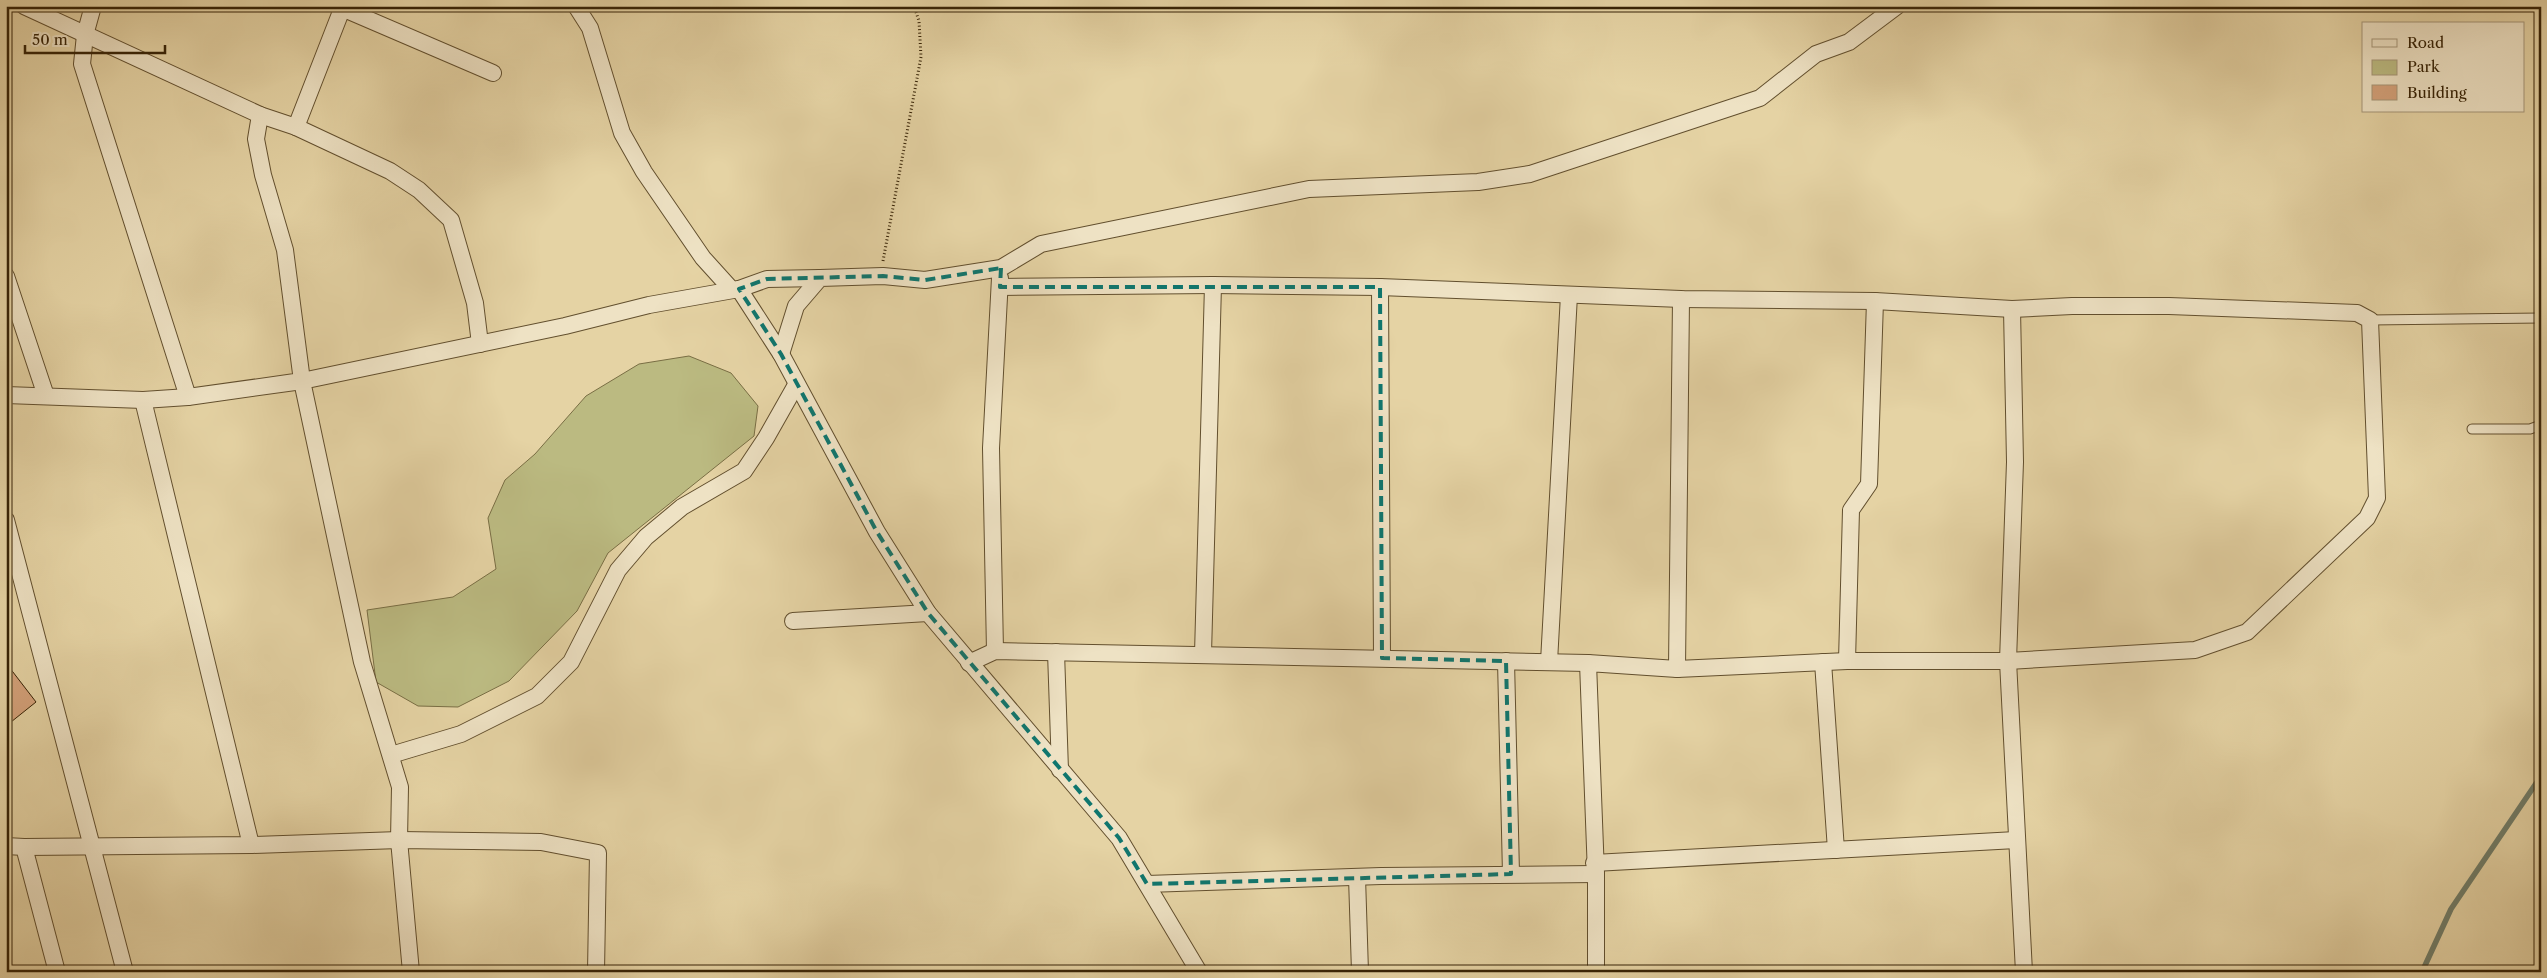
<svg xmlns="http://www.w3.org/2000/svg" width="2547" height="978" viewBox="0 0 2547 978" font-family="'Libre Caslon Text',serif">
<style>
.green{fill:#bbba81;stroke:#796e44}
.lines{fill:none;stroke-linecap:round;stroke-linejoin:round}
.stream{stroke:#707c68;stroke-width:5.5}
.building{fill:#d4a27b;stroke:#372306}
.lane-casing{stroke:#624f2e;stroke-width:11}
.street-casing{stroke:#624f2e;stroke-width:18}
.path{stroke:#372306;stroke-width:3;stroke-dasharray:1 2.5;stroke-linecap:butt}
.lane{stroke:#eee2c4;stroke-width:9}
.street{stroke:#eee2c4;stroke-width:16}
.marked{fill:none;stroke:#0f766e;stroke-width:4;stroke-dasharray:10 6;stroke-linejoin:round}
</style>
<rect width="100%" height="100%" fill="#e5d3a4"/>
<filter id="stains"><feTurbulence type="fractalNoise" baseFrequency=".004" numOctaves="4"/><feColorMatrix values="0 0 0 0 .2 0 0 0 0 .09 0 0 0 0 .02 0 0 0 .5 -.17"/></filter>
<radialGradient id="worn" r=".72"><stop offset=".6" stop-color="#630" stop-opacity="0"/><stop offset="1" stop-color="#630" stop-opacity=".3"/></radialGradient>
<!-- green -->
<path class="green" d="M689,356L731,373L758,406L754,436L608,553L577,611L509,681L458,707L418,706L376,682L367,610L453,597L496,569L488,518L505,480L535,454L586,396L639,364Z"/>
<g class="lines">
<!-- stream -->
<path class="stream" d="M2422,972L2451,909L2541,776"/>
</g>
<!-- building -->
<path class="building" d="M6,663L36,702L6,726Z"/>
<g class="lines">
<defs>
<g id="lane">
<path d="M2370,320L2541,318"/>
<path d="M2472,429H2530L2541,425"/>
</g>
<g id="street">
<path d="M24,6L260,115L296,127L390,171L419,190L451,220L475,303L480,344"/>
<path d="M93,6L85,35L82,64L188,397"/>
<path d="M337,6L493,73"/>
<path d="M576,6L590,28L622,133L644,172L703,258L732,290"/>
<path d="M296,127L342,9"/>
<path d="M6,276L46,396"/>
<path d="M1000,287L1213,285L1380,287L1681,299L1875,301L2012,309L2072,306H2169L2357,313L2370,320L2377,498L2367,518L2247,632L2195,650L2008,661H1847L1677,669L1588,663L1596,874V972"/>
<path d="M1380,287L1382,658"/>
<path d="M739,289L767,279L820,278"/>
<path d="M2012,309L2015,462L2008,661L2024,972"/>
<path d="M781,354L796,306L820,278L883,276L925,280L1001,268L1041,244L1309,189L1478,182L1530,174L1760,98L1816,54L1849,42L1897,6"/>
<path d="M6,395L143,400L188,397L302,381L285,250L263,175L256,139L260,115"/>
<path d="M143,400L251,845"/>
<path d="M6,520L125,972"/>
<path d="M793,621L928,613"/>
<path d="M995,651L991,448L1000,278"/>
<path d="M1056,652L1060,770"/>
<path d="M1203,654L1213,285"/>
<path d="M1506,661L1511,874"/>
<path d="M1847,661L1851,510L1869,484L1875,301"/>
<path d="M1549,662L1569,295"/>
<path d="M1823,662L1836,850"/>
<path d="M969,663L995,651L1588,663"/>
<path d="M1677,669L1681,299"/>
<path d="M391,755L461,734L537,696L571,662L618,570L646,537L682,507L744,471L766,438L796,385"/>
<path d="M6,846L24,847L57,972"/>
<path d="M24,847L251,845L399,840L541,842L598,853L596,972"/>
<path d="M1594,863L2016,840"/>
<path d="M1357,877L1360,972"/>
<path d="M1147,884L1381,876L1596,874"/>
<path d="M411,972L399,840L400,787L362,662L302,381L565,326L649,305L739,289L781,354L877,532L928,613L1119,838L1199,972"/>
</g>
</defs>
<!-- lane casing -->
<use href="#lane" class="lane-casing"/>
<!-- street casing -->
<use href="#street" class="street-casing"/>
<!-- path -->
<path class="path" d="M883,261L921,57L919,21L914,6"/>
<!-- lane -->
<use href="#lane" class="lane"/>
<!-- street -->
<use href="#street" class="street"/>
</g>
<!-- marked area -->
<path class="marked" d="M1001,268L1000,287H1380L1382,658L1506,661L1511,874L1147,884L1119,838L928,613L877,532L781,354L739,289L767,279L883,276L925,280Z"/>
<!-- margin -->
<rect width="2547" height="978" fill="none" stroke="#e5d3a4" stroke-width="25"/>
<rect x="8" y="8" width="2532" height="963" fill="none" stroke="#372306" stroke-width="2.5"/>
<rect x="12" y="12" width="2522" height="953" fill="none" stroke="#372306"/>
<!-- legend -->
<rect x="2362" y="22" width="162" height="90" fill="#eee2c4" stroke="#a59678"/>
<rect x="2372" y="39" width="25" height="8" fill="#eee2c4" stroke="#a59678"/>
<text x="2407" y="48" font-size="15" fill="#372306">Road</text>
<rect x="2372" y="60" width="25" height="15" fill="#bbba81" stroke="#a59678"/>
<text x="2407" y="72" font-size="15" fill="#372306">Park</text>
<rect x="2372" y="85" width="25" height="15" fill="#d4a27b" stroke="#a59678"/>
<text x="2407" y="98" font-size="15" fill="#372306">Building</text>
<!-- scale -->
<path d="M25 45v8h140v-8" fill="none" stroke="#372306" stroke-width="2.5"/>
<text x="32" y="45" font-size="15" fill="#372306" stroke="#eee2c4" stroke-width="4" paint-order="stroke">50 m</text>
<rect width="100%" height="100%" filter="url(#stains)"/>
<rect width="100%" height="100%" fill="url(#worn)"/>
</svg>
